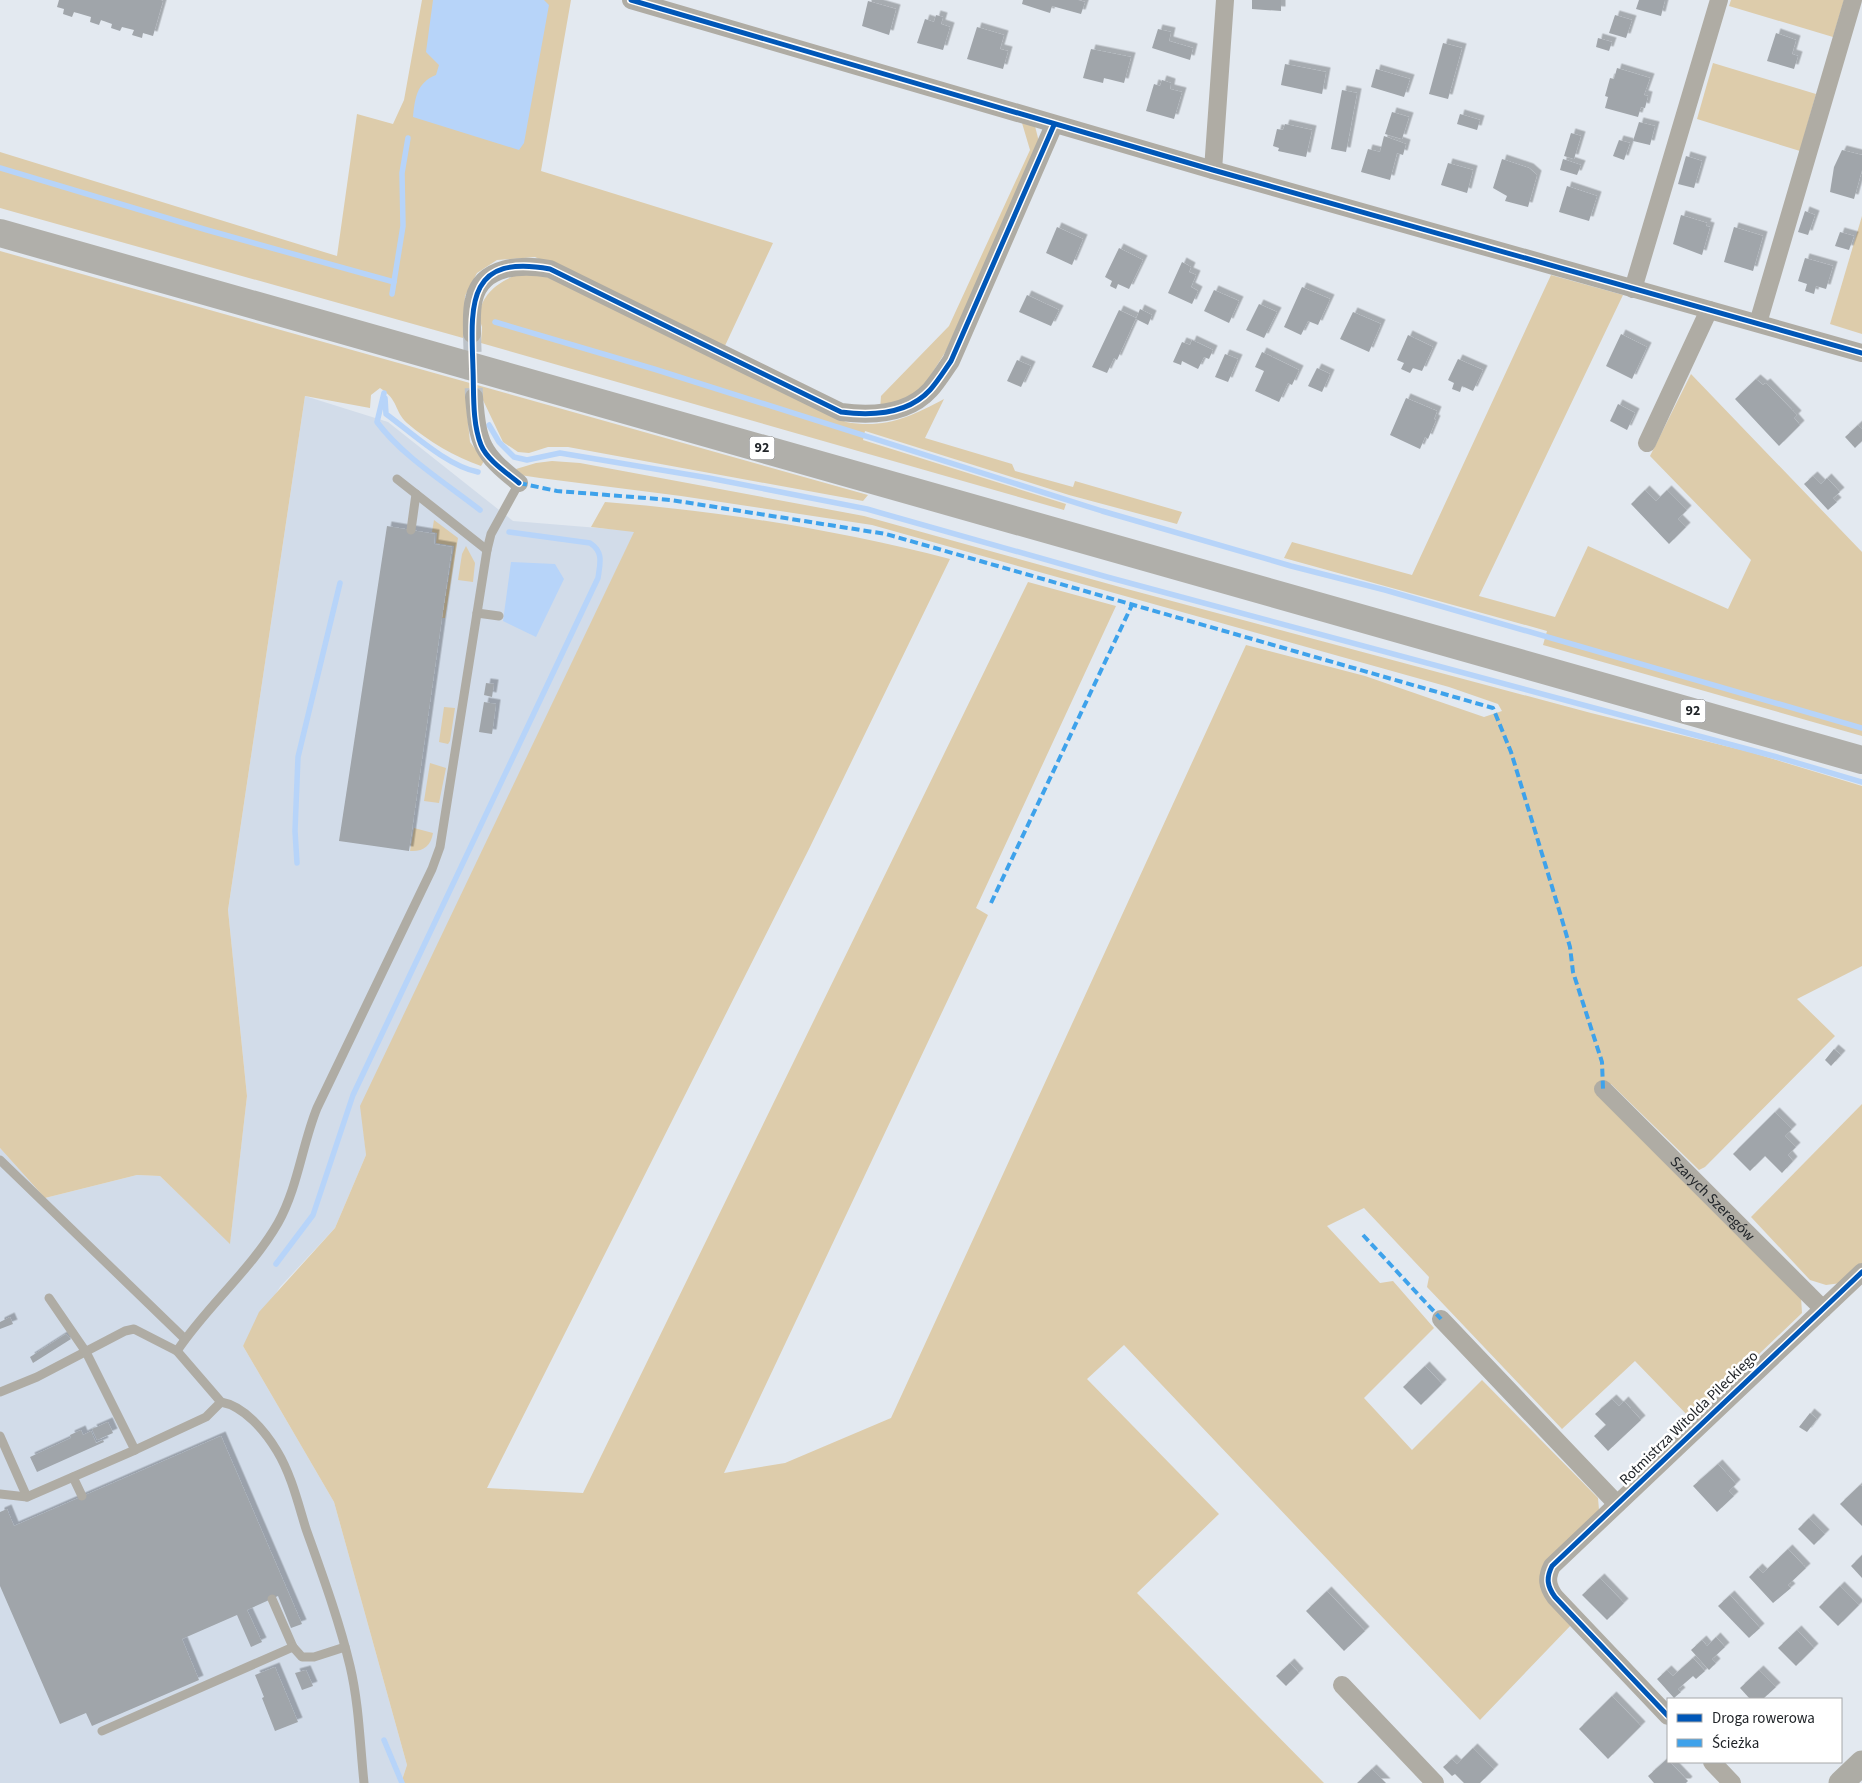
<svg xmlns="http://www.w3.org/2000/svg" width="1862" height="1783" viewBox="0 0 1862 1783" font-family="'Source Sans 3',sans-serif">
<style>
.built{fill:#d2dce9}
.green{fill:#ddccab}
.water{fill:#b7d4f9}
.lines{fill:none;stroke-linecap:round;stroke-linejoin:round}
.stream{stroke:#b7d4f9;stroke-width:5.5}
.building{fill:#a0a5aa;filter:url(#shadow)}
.street-tunnel{stroke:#bcc2c8;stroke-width:18;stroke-dasharray:18 9;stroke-linecap:butt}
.lane{stroke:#afaca4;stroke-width:9}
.street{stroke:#afaca4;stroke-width:18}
.secondary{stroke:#adaca5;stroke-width:25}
.primary{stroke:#b0afaa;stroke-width:28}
.quiet{stroke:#3ea2eb;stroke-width:4;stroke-dasharray:8 4;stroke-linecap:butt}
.cycleway-casing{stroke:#fff;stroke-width:8}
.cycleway{stroke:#0057b8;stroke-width:5}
.labels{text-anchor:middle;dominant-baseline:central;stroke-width:5;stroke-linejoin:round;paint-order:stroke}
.shield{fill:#fff;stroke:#646669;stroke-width:1}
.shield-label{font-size:14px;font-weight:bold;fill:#212529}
.street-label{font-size:15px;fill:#212529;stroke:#fff}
</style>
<defs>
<filter id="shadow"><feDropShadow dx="4.5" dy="-4.5" stdDeviation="0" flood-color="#0004"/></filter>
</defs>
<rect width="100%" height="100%" fill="#e3e9f0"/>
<!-- built -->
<path class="built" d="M305,396L388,422L513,521L635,531L361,1106L366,1155L335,1228L280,1287L243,1346L334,1502L407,1765L401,1783H0V1148L45,1198L137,1175L160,1176L230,1243L247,1096L228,910Z"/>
<!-- green -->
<g class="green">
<path d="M422,0H571L541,171L773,243L723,350L535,257L497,260L477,273L465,296L463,338L0,208V152L337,256L357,114L393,124L404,100Z"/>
<path d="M1731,0H1844L1833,37L1729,6Z"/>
<path d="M1713,63L1816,94L1800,151L1697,119Z"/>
<path d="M1022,123L1035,126L1039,142L946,351L929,378L917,392L880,410L881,396L949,326L1030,150Z"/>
<path d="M1862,216V334L1830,324Z"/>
<path d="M0,251L868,495L863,501L568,447H548L529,453L518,452L503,442L482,398L466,403L470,442L484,461L481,466C455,457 428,441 407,423C394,411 399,400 380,388L371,395L370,408L305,396L228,910L247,1096L230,1244L160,1176L137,1175L45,1198L0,1148Z"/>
<path d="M525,272L548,277L846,422C885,429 910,417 944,399L925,438L1012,464L1015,471L1073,487L1075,481L1182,512L1177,524L1069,495L865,431L863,440L1066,504L1064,510L481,343C481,338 482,332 482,327C481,323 479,320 479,316C482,291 503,279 525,272Z"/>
<path d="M1551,275L1623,295L1479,596L1555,617L1588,546L1728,609L1751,560L1650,456L1691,374L1862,552V736L1543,645L1547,631L1284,558L1292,542L1412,575Z"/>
<path d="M552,461L580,463L864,516L1127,589L1591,713L1750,752L1862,786V966L1797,999L1835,1036L1705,1167L1699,1170L1611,1084L1595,1090L1801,1297L1802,1313L1691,1419L1635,1361L1562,1429L1427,1287L1429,1277L1364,1208L1327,1226L1380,1283L1393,1281L1434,1328L1364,1398L1412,1450L1482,1380L1598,1498L1599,1510L1543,1568L1573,1623L1480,1720L1124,1345L1087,1379L1219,1514L1137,1593L1324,1783H401L407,1765L334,1502L243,1346L259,1312L335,1228L366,1155L360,1106L634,532L591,527L605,502C721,511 837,530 950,559L810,847L487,1488L583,1493L1028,582L1116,606L976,908L988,915L724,1473L785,1463L891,1418L1246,645L1365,676L1484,717L1502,711L1498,704L1449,687L872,525L681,496L540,478L520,475L516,469L536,463Z"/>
<path d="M434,520L458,538L445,618H442L454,546L436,543L437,533L432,532Z"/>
<path d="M466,546L475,563L473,582L458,580L462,554Z"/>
<path d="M444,707L455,708L450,741L448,744L439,742Z"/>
<path d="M430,763L446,768L439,803L424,801Z"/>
<path d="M414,828L433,833C431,846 423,852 410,851Z"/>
<path d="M1862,1104V1264L1841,1283L1826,1285L1810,1280L1751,1217Z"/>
</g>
<!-- water -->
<g class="water">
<path d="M433,0H544L549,5L524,143L519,150L413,117C415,99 416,83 436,75L439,65L426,52Z"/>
<path d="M511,562L555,564L564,579L536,637L503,621Z"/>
</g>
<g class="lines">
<!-- stream -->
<g class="stream">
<path d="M0,168L207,230L394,282"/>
<path d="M392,294L403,226L402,173L408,138"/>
<path d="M495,322L654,369L1102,511L1291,566L1385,590L1862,728"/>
<path d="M384,393L377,422C402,456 447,484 480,510"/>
<path d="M385,398L386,414C412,433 447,466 478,472"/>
<path d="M489,425L499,442L514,457L527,460L560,453L709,478L867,509L1107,577L1777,757L1862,782"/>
<path d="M297,863L295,831L298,757L340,583"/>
<path d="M276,1264L313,1215L353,1095L598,578C600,564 604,552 590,543L509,532"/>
<path d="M384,1740L402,1783"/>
</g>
</g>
<!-- building -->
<g class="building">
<path d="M59,0H161L163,1L153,36L143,33L142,38L132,35L134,30L122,27L120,31L111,28L112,24L101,20L99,25L90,22L91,17L74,12L72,17L63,14L64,9L57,7Z"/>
<path d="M1023,0H1078L1085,2L1081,14L1052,6L1050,13L1022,4Z"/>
<path d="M1252,0H1281V11L1252,9Z"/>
<path d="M1639,0H1665L1661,16L1636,9Z"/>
<path d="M868,1L896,9L889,35L862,26Z"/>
<path d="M936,15L943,17L941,24L950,27L943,50L917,43L925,19L934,22Z"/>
<path d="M1615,15L1632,20L1626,38L1609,33Z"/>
<path d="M977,27L1004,35L1000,49L1008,51L1003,69L967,59Z"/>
<path d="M1158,29L1171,32L1169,41L1193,48L1190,60L1152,48Z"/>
<path d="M1776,33L1796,40L1792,54L1798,56L1794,69L1767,61Z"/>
<path d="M1598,38L1612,42L1609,51L1596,47Z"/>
<path d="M1443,43L1462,48L1448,99L1429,94Z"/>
<path d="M1091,49L1131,57L1124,83L1104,78L1103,83L1083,78Z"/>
<path d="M1285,64L1326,72L1322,94L1281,85Z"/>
<path d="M1617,68L1650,78L1644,95L1648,96L1645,108L1641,107L1638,117L1605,108L1608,97L1605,96L1610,78L1614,79Z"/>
<path d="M1376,69L1410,79L1404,97L1371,87Z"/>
<path d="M1162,80L1171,83L1170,89L1182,92L1174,119L1146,111L1154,84L1160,86Z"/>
<path d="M1342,90L1357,93L1346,152L1331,149Z"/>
<path d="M1392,112L1409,117L1402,139L1385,134Z"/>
<path d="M1460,114L1480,120L1477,130L1457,124Z"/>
<path d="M1639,122L1655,126L1650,145L1633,141Z"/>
<path d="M1285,124L1312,130L1306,157L1278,151L1279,148L1273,146L1277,129L1283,130Z"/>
<path d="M1571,133L1581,136L1574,159L1564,156Z"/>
<path d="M1384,136L1406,144L1403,155L1397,153L1390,180L1361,172L1368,149L1380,152Z"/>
<path d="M1619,140L1630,143L1624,160L1613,156Z"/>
<path d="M1842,150L1862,155V170L1854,199L1830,192L1834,167Z"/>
<path d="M1686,156L1702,161L1694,188L1678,184Z"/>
<path d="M1502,159L1529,168L1537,175L1528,207L1505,201L1507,196L1493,188Z"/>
<path d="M1563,159L1581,165L1577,175L1560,170Z"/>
<path d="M1448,163L1473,170L1467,193L1441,185Z"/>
<path d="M1567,186L1597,196L1589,221L1559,212Z"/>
<path d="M1805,211L1815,215L1808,235L1798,232Z"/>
<path d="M1681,215L1707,223L1706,226L1710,227L1702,255L1673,244Z"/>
<path d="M1057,227L1083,239L1072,265L1046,253Z"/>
<path d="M1734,227L1763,236L1753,271L1724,262Z"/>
<path d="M1840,232L1854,236L1849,250L1835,246Z"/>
<path d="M1119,248L1143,260L1129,289L1118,284L1116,289L1110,286L1112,281L1105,277Z"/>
<path d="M1805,258L1833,266L1826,289L1816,286L1814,294L1805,291L1807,284L1798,281Z"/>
<path d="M1182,262L1191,267L1189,272L1196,275L1191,287L1198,291L1192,304L1168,293Z"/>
<path d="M1302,287L1330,299L1318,325L1308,321L1301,335L1284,327Z"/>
<path d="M1214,290L1239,301L1229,323L1204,311Z"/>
<path d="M1027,295L1059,310L1051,326L1019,312Z"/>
<path d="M1259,304L1277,312L1264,338L1246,330Z"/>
<path d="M1140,309L1152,315L1148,325L1136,319Z"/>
<path d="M1119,310L1136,318L1117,360L1114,358L1107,373L1092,367Z"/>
<path d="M1353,312L1381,324L1369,352L1340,339Z"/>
<path d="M1621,334L1647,347L1632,379L1606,366Z"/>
<path d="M1408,335L1433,347L1422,371L1413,368L1410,373L1401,369L1404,363L1397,360Z"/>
<path d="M1192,340L1213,350L1209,359L1204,357L1198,369L1182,361L1181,365L1173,362L1182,342L1190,345Z"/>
<path d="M1262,352L1299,370L1292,385L1288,383L1279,402L1255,391L1264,371L1255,367Z"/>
<path d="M1225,354L1238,359L1228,382L1215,377Z"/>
<path d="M1458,359L1483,370L1473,391L1462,386L1460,392L1452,389L1454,383L1448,380Z"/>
<path d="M1017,360L1031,366L1021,387L1007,381Z"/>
<path d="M1317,368L1330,374L1322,392L1308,386Z"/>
<path d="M1756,379L1763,385L1766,383L1797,415L1794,418L1800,425L1779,446L1735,399Z"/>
<path d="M1406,398L1437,411L1434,419L1436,420L1428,439L1425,437L1420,449L1390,435Z"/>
<path d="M1618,404L1635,413L1627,430L1610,421Z"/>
<path d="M1858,425L1862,429V441L1855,448L1845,437Z"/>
<path d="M1813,476L1821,484L1827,478L1840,492L1833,498L1837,502L1828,510L1804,484Z"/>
<path d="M1645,490L1656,501L1667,490L1687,510L1678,519L1686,527L1669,544L1631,504Z"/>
<path d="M387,526L435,534L434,544L452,547L409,851L339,841Z"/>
<path d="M486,683L494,684L492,697L484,695Z"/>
<path d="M484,702L496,704L492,734L479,732Z"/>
<path d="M1834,1049L1841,1055L1831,1066L1825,1060Z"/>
<path d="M1775,1112L1792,1129L1785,1136L1796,1147L1788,1155L1793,1161L1782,1173L1765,1156L1750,1171L1733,1154Z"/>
<path d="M10,1317L13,1324L0,1329V1322Z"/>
<path d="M66,1334L71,1339L33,1363L30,1357Z"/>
<path d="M1425,1366L1442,1384L1421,1405L1403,1387Z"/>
<path d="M1612,1399L1619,1406L1624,1401L1641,1420L1608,1451L1594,1436L1606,1425L1595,1414Z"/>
<path d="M1810,1413L1817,1419L1807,1432L1799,1427Z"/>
<path d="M108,1422L113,1433L97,1440L92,1429Z"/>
<path d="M81,1430L83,1435L91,1431L96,1443L103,1440L104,1442L37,1472L30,1457L71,1438L70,1435Z"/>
<path d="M221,1436L302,1624L291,1628L278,1596L247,1610L262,1642L251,1647L237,1615L182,1639L199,1680L92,1726L86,1713L60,1724L0,1586V1512L7,1509L14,1526Z"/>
<path d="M1718,1464L1736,1484L1729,1491L1734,1496L1717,1512L1693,1486Z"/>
<path d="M1860,1485L1862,1486V1526L1840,1504Z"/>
<path d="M1809,1518L1825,1534L1814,1545L1798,1529Z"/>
<path d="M1788,1549L1806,1568L1788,1585L1791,1588L1773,1603L1749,1577L1758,1568L1763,1573Z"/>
<path d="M1862,1555V1578L1851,1566Z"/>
<path d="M1600,1578L1624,1603L1607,1620L1582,1595Z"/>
<path d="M1840,1586L1859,1605L1838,1626L1819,1607Z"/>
<path d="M1327,1591L1365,1631L1344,1651L1306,1611Z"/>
<path d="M1730,1595L1760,1628L1749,1638L1718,1606Z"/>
<path d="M1797,1630L1814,1648L1796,1666L1778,1648Z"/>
<path d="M1716,1637L1725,1647L1712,1659L1716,1663L1709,1670L1691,1650L1702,1640L1707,1646Z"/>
<path d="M1693,1658L1705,1671L1696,1679L1693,1676L1678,1689L1681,1692L1674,1698L1657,1679L1667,1670L1673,1676Z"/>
<path d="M1290,1663L1299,1673L1286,1686L1276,1676Z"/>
<path d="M275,1667L298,1722L275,1731L262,1698L264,1697L255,1675Z"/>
<path d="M306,1670L313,1686L302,1690L295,1673Z"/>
<path d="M1759,1670L1776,1687L1763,1699H1750L1740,1688Z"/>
<path d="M1612,1696L1641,1726L1608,1759L1579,1729Z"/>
<path d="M1473,1748L1494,1769L1480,1783H1464L1455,1774L1452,1776L1443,1767L1452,1759L1457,1764Z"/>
<path d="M1667,1759L1688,1781L1686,1783H1654L1648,1776Z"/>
<path d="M1372,1769L1386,1783H1357Z"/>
</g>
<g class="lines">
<!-- street-tunnel -->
<path class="street-tunnel" d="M472,334L474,397"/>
<!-- lane -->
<g class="lane">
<path d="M397,479L487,550"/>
<path d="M411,530L416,494"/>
<path d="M477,613L499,616"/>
<path d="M0,1160L185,1339"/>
<path d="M177,1351C207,1306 251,1270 278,1223C298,1187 302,1145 317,1108L432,869L440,847L487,550L491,534L519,483"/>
<path d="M0,1392L37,1377L125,1331L134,1329L177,1351L221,1402C244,1406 265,1431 277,1451C291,1474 298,1503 306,1529C322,1574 339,1620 350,1666C359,1704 360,1744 364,1783"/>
<path d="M0,1436L27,1497L135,1450L86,1352L49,1298"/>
<path d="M135,1450L206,1417L221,1402"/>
<path d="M73,1477L82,1496"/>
<path d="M0,1494L27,1497"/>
<path d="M272,1599L293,1647L302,1657H314L345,1647"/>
<path d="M102,1731L293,1647"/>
</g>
<!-- street -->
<g class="street">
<path d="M631,0L1213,170L1862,353"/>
<path d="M1213,170L1225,0"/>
<path d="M1633,289L1719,0"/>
<path d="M1758,323L1853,0"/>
<path d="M472,334C472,322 471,310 474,299C482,265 522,264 550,269L841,412C872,416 907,415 930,390C938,381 944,371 951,361L1054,125"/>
<path d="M474,397C478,444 481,453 519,483"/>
<path d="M1647,443L1709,310"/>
<path id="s1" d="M1603,1089L1823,1309"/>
<path d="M1441,1319L1617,1504"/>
<path d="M1342,1685L1435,1783"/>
<path d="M1668,1716L1555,1597C1547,1586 1546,1578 1552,1566L1862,1272"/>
<path d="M1712,1762L1732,1783"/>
</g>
<!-- secondary -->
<path class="secondary" d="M1841,1783L1862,1763"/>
<!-- primary -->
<path class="primary" d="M0,233L1862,760"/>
<!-- quiet -->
<g class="quiet">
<path d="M519,483L557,491L671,500L886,534L1493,708L1511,752L1560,913L1570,947L1573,972L1602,1062L1603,1089"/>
<path d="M991,903L1132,605"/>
<path d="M1363,1235L1441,1319"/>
</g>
<defs>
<g id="cycleway">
<path d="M631,0L1213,170L1862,353"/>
<path d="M519,483C507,473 487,460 481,445C472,422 474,393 473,369C471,307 465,253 550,269L841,412C872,416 907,415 930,390C938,381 944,371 951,361L1054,125"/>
<path d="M1668,1716L1555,1597C1547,1586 1546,1578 1552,1566L1862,1272"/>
</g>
</defs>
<!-- cycleway casing -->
<use href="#cycleway" class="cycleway-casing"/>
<!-- cycleway -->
<use href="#cycleway" class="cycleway"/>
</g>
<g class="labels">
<!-- shield labels -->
<g class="shield">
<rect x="749.5" y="436.5" width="25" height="23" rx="4"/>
<rect x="1680.5" y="699.5" width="25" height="23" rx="4"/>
</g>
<g class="shield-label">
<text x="762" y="448">92</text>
<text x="1693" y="711">92</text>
</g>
<!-- street labels -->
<g class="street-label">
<text stroke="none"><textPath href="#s1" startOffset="155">Szarych Szeregów</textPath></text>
<text transform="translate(1689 1418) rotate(-44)">Rotmistrza Witolda Pileckiego</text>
</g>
</g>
<!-- legend -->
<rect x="1667" y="1698" width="175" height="65" fill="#ffffff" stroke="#a6a8a9"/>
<rect x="1677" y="1714" width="25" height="8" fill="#0057b8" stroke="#a6a8a9"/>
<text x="1712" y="1723" font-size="15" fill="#212529">Droga rowerowa</text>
<rect x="1677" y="1739" width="25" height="8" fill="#3ea2eb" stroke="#a6a8a9"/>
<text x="1712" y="1748" font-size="15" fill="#212529">Ścieżka</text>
</svg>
